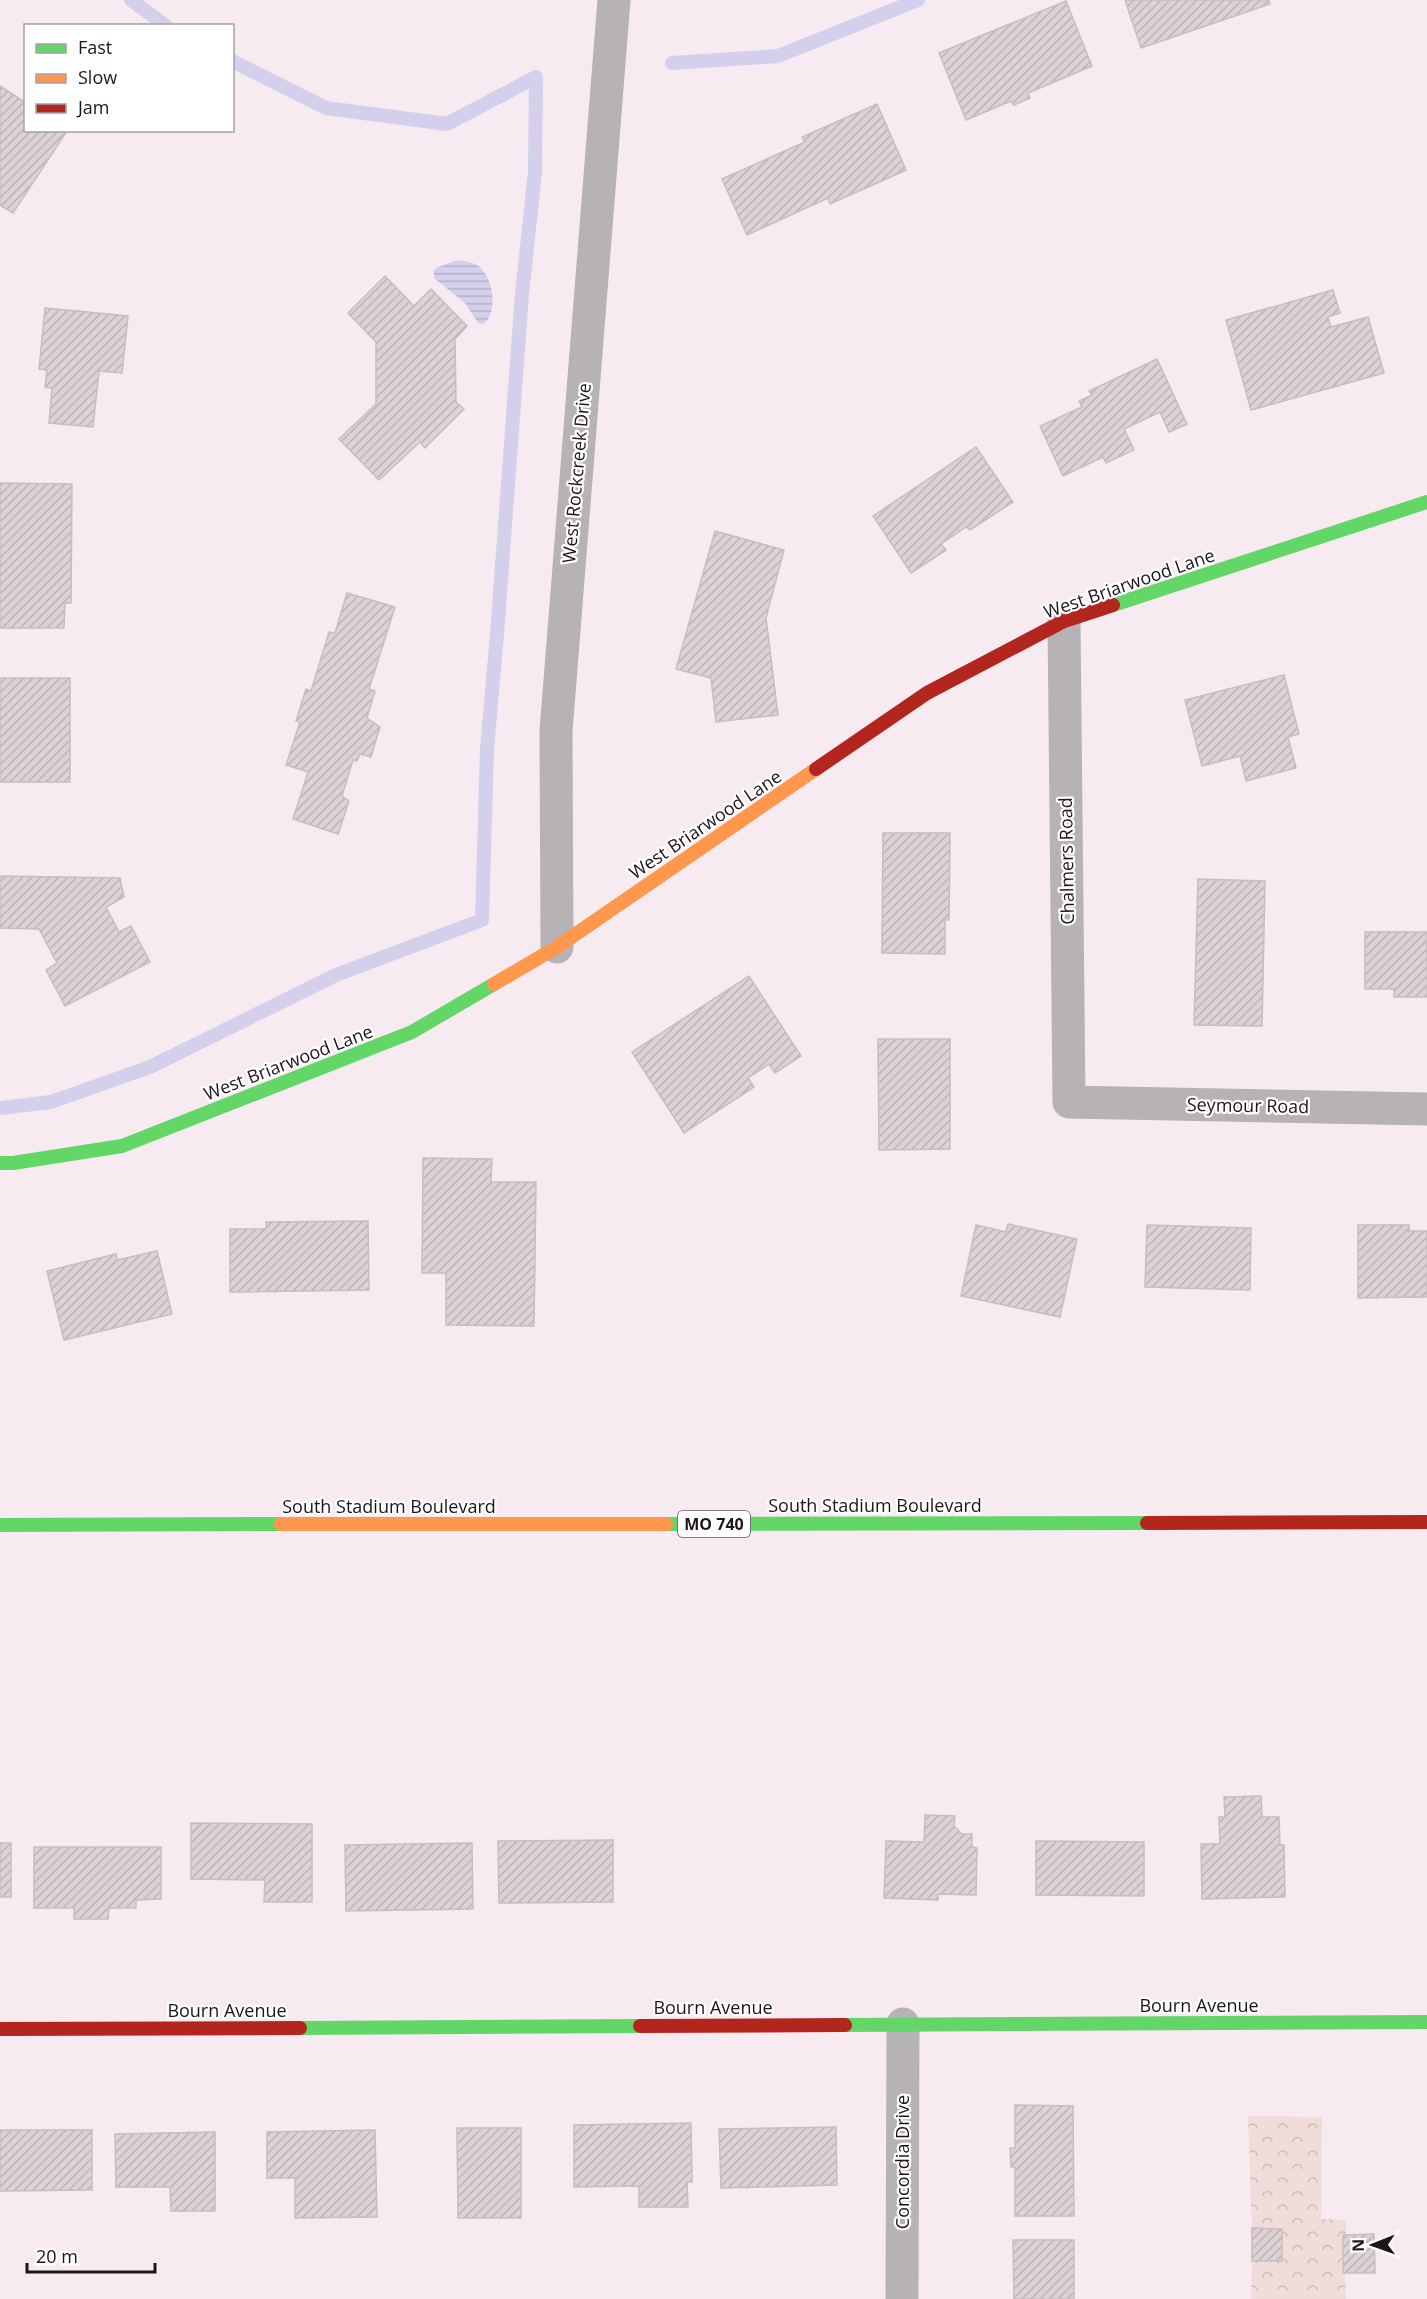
<svg xmlns="http://www.w3.org/2000/svg" width="1427" height="2299" viewBox="0 0 1427 2299" font-family="'Open Sans',sans-serif">
<style>
.park{fill:url(#park-crowns)}
.water{fill:url(#water-rules)}
.lines{fill:none;stroke-linecap:round;stroke-linejoin:round}
.stream{stroke:#d4cfeb;stroke-width:14}
.building{fill:url(#building-hatch);stroke:#c8bdc0;stroke-width:1.5}
.street{stroke:#b7b2b6;stroke-width:33}
.fast{stroke:#63d668;stroke-width:14}
.slow{stroke:#ff974d;stroke-width:14}
.jam{stroke:#b3261e;stroke-width:14}
.labels{text-anchor:middle;dominant-baseline:central;stroke-width:4.5;stroke-linejoin:round;paint-order:stroke}
.shield{fill:#fff;stroke:#625b5f;stroke-width:1.5}
.shield-label{font-size:16px;font-weight:bold;fill:#1e151a}
.street-label{font-size:18px;fill:#1e151a;stroke:#fff}
</style>
<defs>
<pattern id="park-crowns" width="20" height="18" patternUnits="userSpaceOnUse" patternTransform="scale(1.5)"><rect width="20" height="18" fill="#f0dcd8"/><path d="M2 6a3 3 0 1 1 6 0M12 15a3 3 0 1 1 6 0" fill="none" stroke="#cdbcb9"/></pattern>
<pattern id="water-rules" width="6" height="5" patternUnits="userSpaceOnUse" patternTransform="scale(1.5)"><rect width="6" height="5" fill="#d4cfeb"/><path d="M0 2.5h6" fill="none" stroke="#b6b1c9"/></pattern>
<pattern id="building-hatch" width="6" height="6" patternUnits="userSpaceOnUse" patternTransform="scale(1.5)"><rect width="6" height="6" fill="#ddd2d4"/><path d="M-1 1l2-2M0 6l6-6M5 7l2-2" fill="none" stroke="#bdb3b5"/></pattern>
</defs>
<rect width="100%" height="100%" fill="#f7eaf0"/>
<!-- park -->
<path class="park" d="M1248,2116L1322,2117L1321,2219L1346,2220V2235H1343L1346,2299H1251L1252,2261H1282V2229L1252,2228Z"/>
<!-- water -->
<path class="water" d="M457,260C465,261 473,262 480,267C493,279 499,313 483,324L478,323L465,303L434,278V270L436,268Z"/>
<g class="lines">
<!-- stream -->
<g class="stream">
<path d="M131,0L166,26"/>
<path d="M672,63L778,56L918,0"/>
<path d="M0,1108L51,1102L150,1067L336,975L482,920L487,749L497,634L522,294L535,172L536,77L447,124L326,108L232,61"/>
</g>
</g>
<!-- building -->
<g class="building">
<path d="M1125,0H1269L1270,4L1141,48Z"/>
<path d="M1066,1L1092,66L1028,93L1030,98L1014,105L1011,101L966,120L939,53Z"/>
<path d="M0,86L26,103V130L67,131L13,213L0,205Z"/>
<path d="M877,104L906,170L830,204L828,198L747,235L722,179L805,142L802,137Z"/>
<path d="M385,276L414,306L431,289L467,326L455,339L456,402L464,409L425,448L420,442L379,480L339,439L376,404V342L348,313Z"/>
<path d="M1333,290L1340,313L1328,317L1331,327L1368,317L1384,373L1251,410L1226,320Z"/>
<path d="M45,308L128,316L122,373L99,371L93,427L49,423L52,388L45,387L47,370L39,369Z"/>
<path d="M1157,359L1187,424L1169,432L1160,412L1124,429L1134,450L1106,463L1103,457L1063,476L1040,426L1082,407L1079,401L1092,395L1089,391Z"/>
<path d="M976,447L1013,502L970,530L966,527L941,544L946,550L911,573L873,516Z"/>
<path d="M0,483L72,484L71,603H65L64,628H0Z"/>
<path d="M715,531L784,550L766,618L778,715L716,722L711,678L676,669Z"/>
<path d="M347,593L395,607L369,689L375,691L367,718L380,727L371,757L360,754L357,761L353,760L342,796L349,801L338,834L293,819L308,772L286,765L300,722L296,721L306,689L311,691L329,632L335,633Z"/>
<path d="M1284,675L1299,734L1288,737L1296,768L1246,781L1240,756L1202,766L1185,700Z"/>
<rect x="0" y="678" width="70" height="104"/>
<path d="M883,833H950L949,920H945V954L882,953Z"/>
<path d="M0,876L120,878L124,897L106,907L119,932L131,926L150,962L65,1006L46,970L57,963L39,929L0,928Z"/>
<path d="M1198,879L1265,881L1262,1026L1194,1025Z"/>
<path d="M1365,932H1427V997H1394V989H1365Z"/>
<path d="M749,976L801,1056L775,1073L769,1064L748,1078L754,1087L684,1133L632,1052Z"/>
<path d="M878,1039H950V1149L879,1150Z"/>
<path d="M423,1158L492,1159L491,1182H536L534,1326L446,1325V1273H422Z"/>
<path d="M368,1221L369,1290L230,1292V1229H266V1222Z"/>
<path d="M1008,1224L1077,1239L1060,1317L961,1296L976,1225L1006,1232Z"/>
<path d="M1147,1225L1251,1228L1250,1290L1145,1287Z"/>
<path d="M1358,1225H1409V1231H1427V1297L1358,1298Z"/>
<path d="M157,1251L172,1314L64,1340L47,1271L116,1254L117,1260Z"/>
<path d="M1261,1796L1262,1817H1279L1280,1845H1284L1285,1897L1202,1899L1201,1844H1220L1219,1817H1225L1224,1797Z"/>
<path d="M925,1815L955,1816L954,1826L962,1834H972V1847L977,1848L976,1895L938,1894V1900L884,1898L886,1841L924,1842Z"/>
<path d="M191,1823L312,1824V1902H264L265,1880L191,1879Z"/>
<path d="M613,1840V1902L499,1903L498,1841Z"/>
<path d="M1036,1841L1144,1842V1896L1036,1895Z"/>
<rect x="0" y="1843" width="11" height="54"/>
<path d="M472,1843L473,1909L346,1911L345,1845Z"/>
<path d="M34,1847H161V1899L136,1900V1908H109L108,1919H74V1908H34Z"/>
<path d="M1015,2105L1073,2106L1074,2216H1015V2167H1011L1010,2148H1015Z"/>
<path d="M691,2123L692,2182H687L688,2207H639V2186L574,2187V2125Z"/>
<path d="M836,2127L837,2185L721,2188L719,2129Z"/>
<path d="M457,2128H521V2218H458Z"/>
<path d="M0,2130H92V2190L0,2191Z"/>
<path d="M375,2130L377,2217L295,2218V2178H267V2132Z"/>
<path d="M215,2132V2211H171L170,2187H116L115,2134Z"/>
<path d="M1252,2228L1282,2229V2261H1252Z"/>
<path d="M1374,2234L1375,2273H1343V2235Z"/>
<path d="M1013,2240H1074V2299H1014Z"/>
</g>
<g class="lines">
<!-- street -->
<g class="street">
<path d="M1064,621L1069,1102L1427,1109"/>
<path d="M557,947L556,731L614,0"/>
<path d="M902,2299L903,2024"/>
</g>
<!-- fast -->
<g class="fast">
<path d="M1113,605L1427,502"/>
<path d="M0,1163H13L122,1146L412,1032L494,984"/>
<path d="M666,1524L1147,1523"/>
<path d="M0,1525L281,1524"/>
<path d="M845,2025L1427,2022"/>
<path d="M300,2028L640,2026"/>
</g>
<!-- slow -->
<g class="slow">
<path d="M494,984L557,947L816,769"/>
<path d="M281,1524H666"/>
</g>
<!-- jam -->
<g class="jam">
<path d="M816,769L927,693L1064,621L1113,605"/>
<path d="M1147,1523L1427,1522"/>
<path d="M640,2026L845,2025"/>
<path d="M0,2029L300,2028"/>
</g>
</g>
<g class="labels">
<!-- shield labels -->
<rect class="shield" x="678" y="1511" width="72" height="26" rx="4.5"/>
<g class="shield-label">
<text x="714" y="1524">MO 740</text>
</g>
<!-- street labels -->
<g class="street-label">
<text transform="translate(576 473) rotate(-85)">West Rockcreek Drive</text>
<text transform="translate(1129 583) rotate(-19)">West Briarwood Lane</text>
<text transform="translate(705 824) rotate(-34)">West Briarwood Lane</text>
<text transform="translate(1066 861) rotate(-91)">Chalmers Road</text>
<text transform="translate(288 1062) rotate(-21)">West Briarwood Lane</text>
<text transform="translate(1248 1105) rotate(1)">Seymour Road</text>
<text x="875" y="1505">South Stadium Boulevard</text>
<text x="389" y="1506">South Stadium Boulevard</text>
<text x="1199" y="2005">Bourn Avenue</text>
<text x="713" y="2007">Bourn Avenue</text>
<text x="227" y="2010">Bourn Avenue</text>
<text transform="translate(902 2162) rotate(-90)">Concordia Drive</text>
</g>
</g>
<!-- legend -->
<rect x="24" y="24" width="210" height="108" fill="#ffffff" stroke="#a5a1a3" stroke-width="1.5"/>
<rect x="36" y="44" width="30" height="9" fill="#63d668" stroke="#a5a1a3" stroke-width="1.5"/>
<text x="78" y="54" font-size="18" fill="#1e151a">Fast</text>
<rect x="36" y="74" width="30" height="9" fill="#ff974d" stroke="#a5a1a3" stroke-width="1.5"/>
<text x="78" y="84" font-size="18" fill="#1e151a">Slow</text>
<rect x="36" y="104" width="30" height="9" fill="#b3261e" stroke="#a5a1a3" stroke-width="1.5"/>
<text x="78" y="114" font-size="18" fill="#1e151a">Jam</text>
<!-- north arrow -->
<g transform="translate(1373 2245) rotate(269)" stroke="#ffffff" stroke-width="4.5" paint-order="stroke">
<path d="M0-4.5L10 22L0 15L-10 22Z" fill="#1e151a"/>
<text y="-9" font-size="16" font-weight="bold" text-anchor="middle" fill="#1e151a">N</text>
</g>
<!-- scale -->
<path d="M27 2263v9h128v-9" fill="none" stroke="#1e151a" stroke-width="3"/>
<text x="36" y="2263" font-size="18" fill="#1e151a" stroke="#ffffff" stroke-width="4.5" paint-order="stroke">20 m</text>
</svg>
